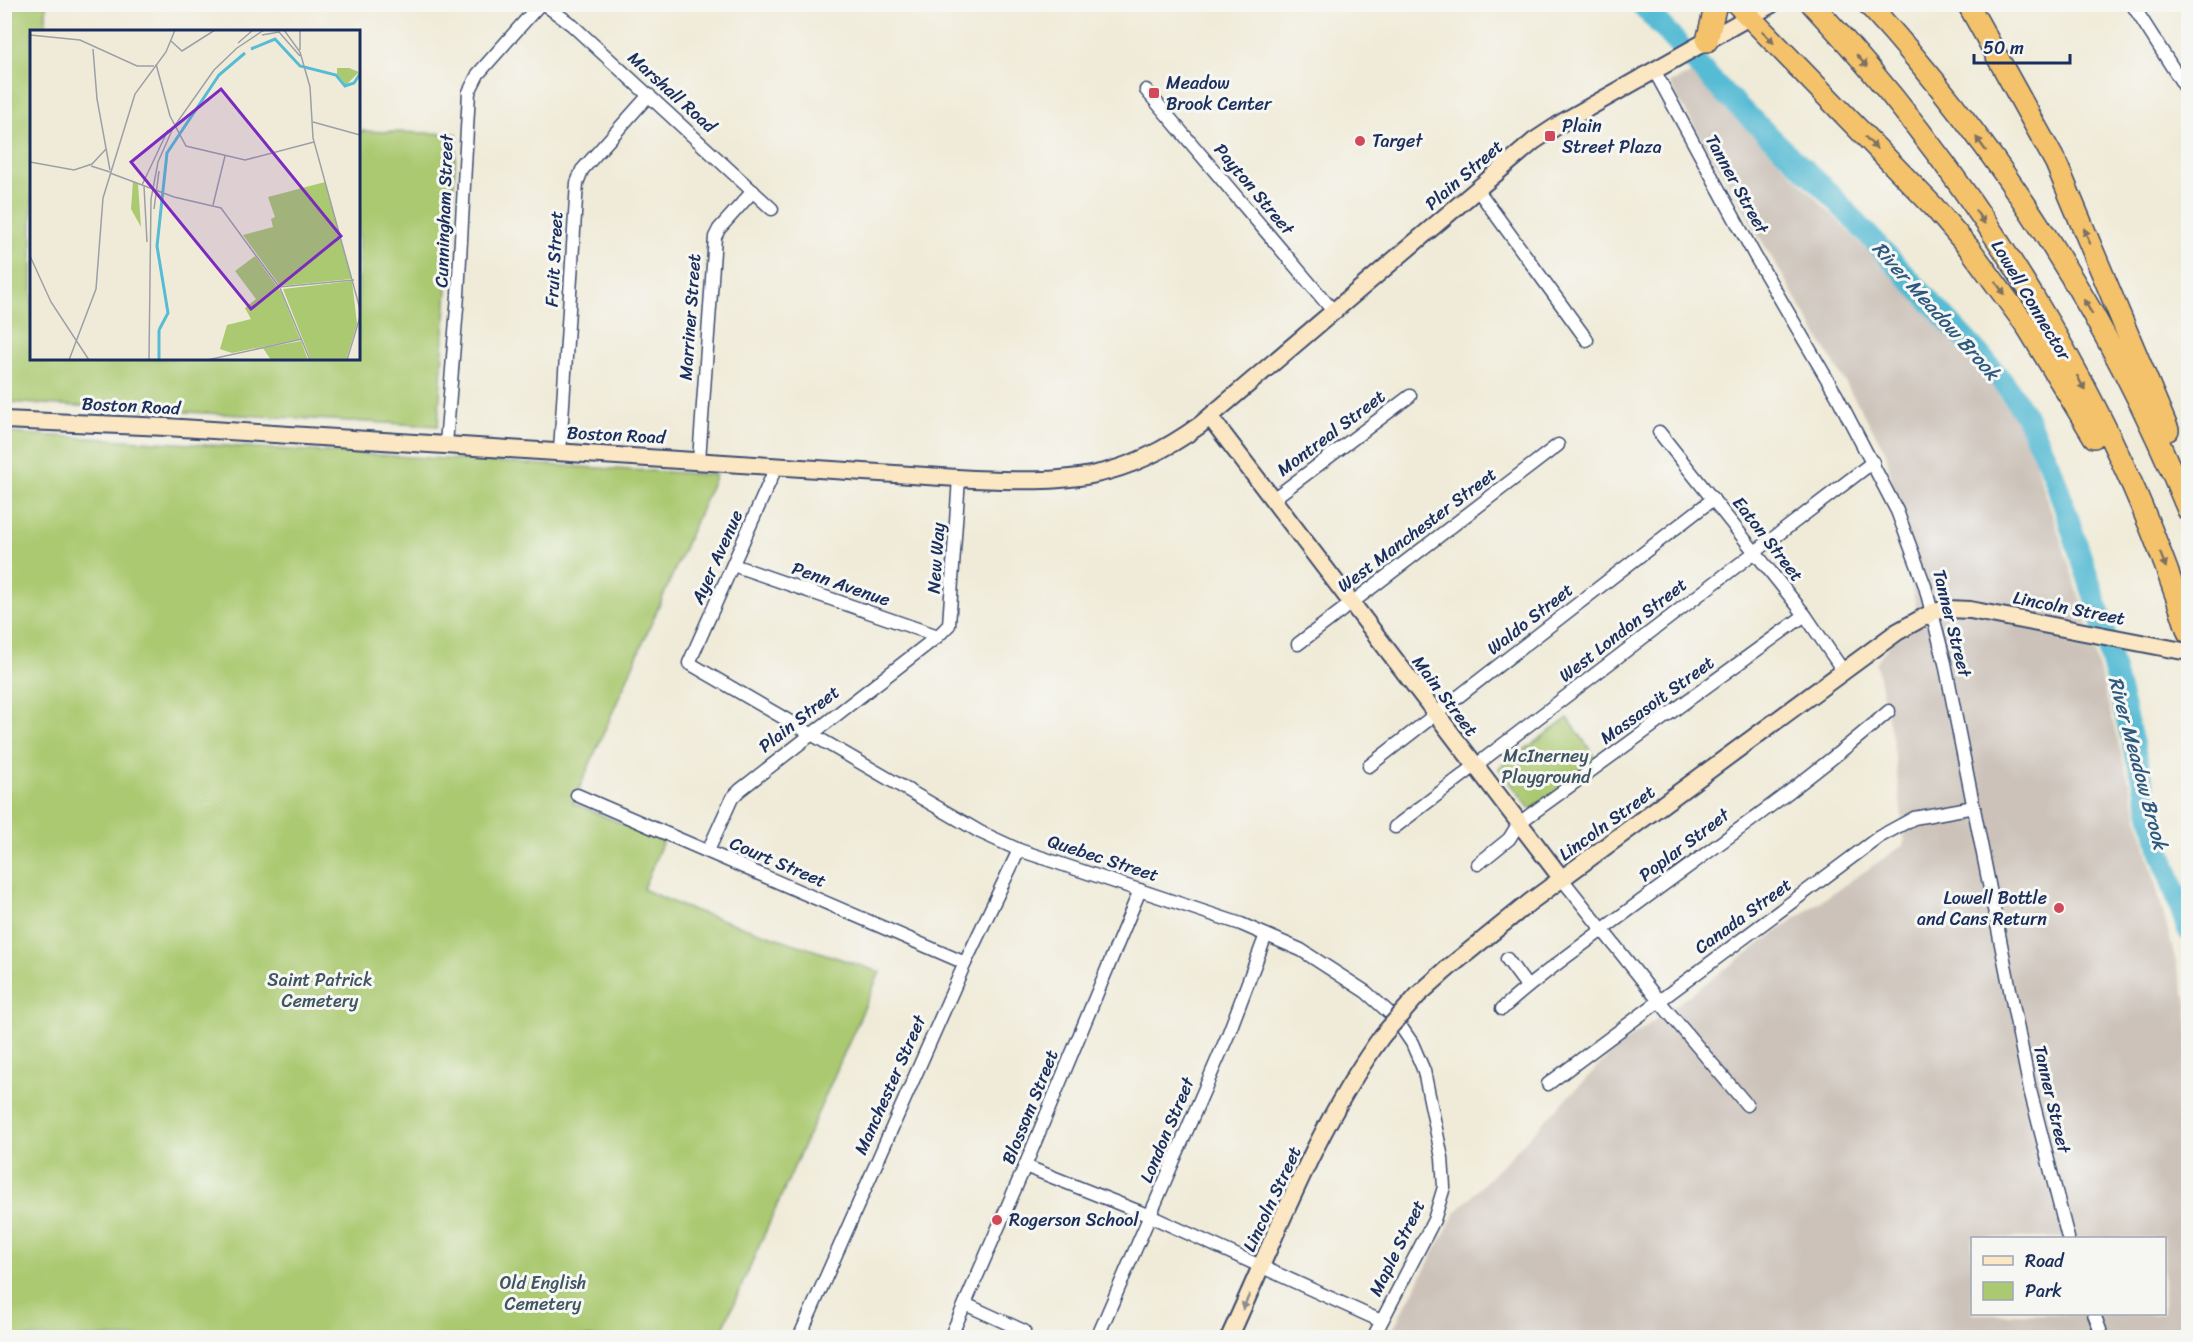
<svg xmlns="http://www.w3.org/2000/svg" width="2193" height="1342" viewBox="0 0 2193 1342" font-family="Sriracha,sans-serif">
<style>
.industrial{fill:#ccc2b9;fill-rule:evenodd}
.green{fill:#aac970;stroke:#627c67;stroke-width:1.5}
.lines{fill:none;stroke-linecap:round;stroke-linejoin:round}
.river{stroke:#56bbd4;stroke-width:22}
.street-casing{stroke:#3b4b70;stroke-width:15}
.secondary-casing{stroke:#3b4b70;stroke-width:20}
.highway-casing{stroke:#3b4b70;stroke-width:24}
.street{stroke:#fff;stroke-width:12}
.secondary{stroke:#fbe7c3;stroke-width:16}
.highway{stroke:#f4c26a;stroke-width:21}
.secondary-bridge-casing{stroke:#3b4b70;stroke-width:20;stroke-linecap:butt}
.secondary-bridge{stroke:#fbe7c3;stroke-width:16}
.oneway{fill:#7d7163}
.oneway2{fill:#8b8b90}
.poi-dot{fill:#d1495b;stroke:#f6f6f2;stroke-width:2}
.labels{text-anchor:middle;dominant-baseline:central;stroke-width:6;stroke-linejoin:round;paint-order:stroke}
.poi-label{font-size:18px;fill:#1b2f5e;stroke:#f6f6f2;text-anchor:start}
.street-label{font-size:18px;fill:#1b2f5e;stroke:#f6f6f2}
.park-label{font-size:18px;fill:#3f5662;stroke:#f6f6f2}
.water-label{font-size:20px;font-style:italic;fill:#2d5981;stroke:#f6f6f2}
.inset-river{fill:none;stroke:#56bbd4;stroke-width:3}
.inset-road{fill:none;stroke:#9ba0a7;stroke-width:1.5}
.view{fill:#7b2cbf;fill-opacity:0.15;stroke:#7b2cbf;stroke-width:3}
.inset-edge{fill:none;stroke:#1b2f5e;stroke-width:3}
</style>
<rect width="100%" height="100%" fill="#f6f6f2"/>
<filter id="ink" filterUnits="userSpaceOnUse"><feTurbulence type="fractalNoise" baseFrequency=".0167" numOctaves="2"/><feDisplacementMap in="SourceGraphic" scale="12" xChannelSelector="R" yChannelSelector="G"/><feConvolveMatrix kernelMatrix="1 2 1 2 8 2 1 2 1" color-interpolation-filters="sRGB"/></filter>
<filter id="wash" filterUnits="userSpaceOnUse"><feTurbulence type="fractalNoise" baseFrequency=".008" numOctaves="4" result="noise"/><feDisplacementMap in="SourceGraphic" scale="24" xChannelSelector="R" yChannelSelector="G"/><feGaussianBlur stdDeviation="1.35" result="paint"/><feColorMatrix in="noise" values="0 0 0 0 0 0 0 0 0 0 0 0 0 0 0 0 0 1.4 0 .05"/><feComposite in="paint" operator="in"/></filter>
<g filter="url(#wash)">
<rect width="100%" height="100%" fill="#f0ebd8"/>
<!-- industrial -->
<path class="industrial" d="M1693,73L1973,359L2025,431L2082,604L2188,1007V1337L1388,1338L1455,1213L1615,1049L1793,920L1905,844L1893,741L1876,663L1916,608L1886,452L1669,83ZM1972,1238H2164V1314H1972Z"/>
<!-- green -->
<g class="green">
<path d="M4,5H46V31L32,32V358H358L359,131L457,134L438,426L5,402Z"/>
<path d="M4,433L716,475L573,803L663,841L643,889L681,906L880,972L719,1337H5Z"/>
<path d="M1568,718L1598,761L1531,810L1499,768Z"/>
</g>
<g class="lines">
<!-- river -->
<path class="river" d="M1641,4L1719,88L1826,190L1979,354L2008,388L2028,420L2053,473L2097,605L2161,852L2188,930"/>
</g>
</g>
<g filter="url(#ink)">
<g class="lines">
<defs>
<g id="street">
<path d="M544,4L572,25L772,209"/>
<path d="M2132,4L2188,92"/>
<path d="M1654,70L1755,256L1837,396L1897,511L1925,586L1945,663L2030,1090L2068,1238"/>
<path d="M1146,90L1334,312"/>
<path d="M1477,189L1587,340"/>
<path d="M1659,432L1805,615L1844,672"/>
<path d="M446,444L458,295L469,92L478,74L540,4"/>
<path d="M560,451L577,183L582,170L649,95"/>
<path d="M699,460L715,237L719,229L753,191"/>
<path d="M777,465L689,663L980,832L1019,850L1241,924L1301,950L1366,992L1395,1018L1412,1043L1424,1071L1442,1158L1444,1187L1434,1220L1373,1338"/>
<path d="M1273,499L1410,396"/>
<path d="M733,565L938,636"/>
<path d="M1298,644L1558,445"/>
<path d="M1369,766L1713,499"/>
<path d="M577,795L965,963"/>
<path d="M1395,827L1873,462"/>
<path d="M708,851L732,798L740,790L938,636L949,625L959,478"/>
<path d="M1478,864L1509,839L1519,823L1805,615"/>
<path d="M1562,879L1659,1001L1747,1105"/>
<path d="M1507,959L1527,986"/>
<path d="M1502,1009C1533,980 1568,956 1602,930C1698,858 1798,790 1889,711"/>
<path d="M1548,1084L1879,837L1914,818L1974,807"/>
<path d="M1025,1166L1150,1216L1381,1321"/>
<path d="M965,1304L1024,1331"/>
<path d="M2094,1314L2103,1338"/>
<path d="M799,1338L965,963L1019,850"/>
<path d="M950,1338L1025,1166L1140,890"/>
<path d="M1097,1338L1228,1035L1266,935"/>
</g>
<g id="secondary">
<path d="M1210,417L1562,879"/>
<path d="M4,420L166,427L973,479C1065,483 1122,482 1200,425L1534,141L1563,122L1772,4"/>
<path d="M1447,969L1530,902L1897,632L1933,612L1948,609L1970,610L2188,652"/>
<path d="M1229,1338C1276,1236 1316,1127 1382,1036"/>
</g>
<g id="highway">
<path d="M1737,4L1933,206L1970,249L2028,328L2094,437"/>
<path d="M1812,4C1973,176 2118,407 2188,632"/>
<path d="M1868,4C2003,151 2113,326 2188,510"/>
<path d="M1968,4L2056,163L2168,430"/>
<path d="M1707,41L1716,4"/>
</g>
</defs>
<!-- street casing -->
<use href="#street" class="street-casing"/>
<!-- secondary casing -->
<use href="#secondary" class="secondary-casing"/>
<!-- highway casing -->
<use href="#highway" class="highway-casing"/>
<!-- street -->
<use href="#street" class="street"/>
<!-- secondary -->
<use href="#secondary" class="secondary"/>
<!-- highway -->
<use href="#highway" class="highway"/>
<defs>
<path id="secondary-bridge" d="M1382,1036L1418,995L1447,969"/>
</defs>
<!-- secondary-bridge casing -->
<use href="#secondary-bridge" class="secondary-bridge-casing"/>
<!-- secondary-bridge -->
<use href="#secondary-bridge" class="secondary-bridge"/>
</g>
<!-- one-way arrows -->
<defs><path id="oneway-solid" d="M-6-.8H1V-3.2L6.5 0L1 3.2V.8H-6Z" transform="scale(1.5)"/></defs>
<g class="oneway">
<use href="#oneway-solid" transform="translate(1768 37) rotate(47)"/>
<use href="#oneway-solid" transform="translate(1862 61) rotate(49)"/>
<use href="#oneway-solid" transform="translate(1871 143) rotate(46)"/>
<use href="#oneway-solid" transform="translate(1981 144) rotate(-126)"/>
<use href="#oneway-solid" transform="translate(1980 217) rotate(55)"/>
<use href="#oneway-solid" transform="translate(2087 236) rotate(-112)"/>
<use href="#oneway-solid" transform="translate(2000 288) rotate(54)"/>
<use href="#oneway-solid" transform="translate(2088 307) rotate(-120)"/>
<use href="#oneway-solid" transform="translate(2081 383) rotate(62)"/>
<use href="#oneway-solid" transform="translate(2163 560) rotate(69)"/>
</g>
<use class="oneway2" href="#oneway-solid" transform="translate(1246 1302) rotate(115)"/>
</g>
<!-- markers -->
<g class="poi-dot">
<rect x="1148" y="87" width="12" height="12" rx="3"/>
<rect x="1544" y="130" width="12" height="12" rx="3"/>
<circle cx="1360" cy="141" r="6"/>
<circle cx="2059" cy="908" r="6"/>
<circle cx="997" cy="1220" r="6"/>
</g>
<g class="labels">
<!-- poi labels -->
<g class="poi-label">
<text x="1166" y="83">Meadow<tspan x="1166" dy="21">Brook Center</tspan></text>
<text x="1562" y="126">Plain<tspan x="1562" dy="21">Street Plaza</tspan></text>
<text x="1372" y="141">Target</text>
<text x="2047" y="898" text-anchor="end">Lowell Bottle<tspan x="2047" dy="21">and Cans Return</tspan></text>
<text x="1009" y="1220">Rogerson School</text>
</g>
<!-- street labels -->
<g class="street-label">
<text transform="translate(672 92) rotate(42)">Marshall Road</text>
<text transform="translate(1464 175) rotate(-41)">Plain Street</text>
<text transform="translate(1737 184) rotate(61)">Tanner Street</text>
<text transform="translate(1254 189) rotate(50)">Payton Street</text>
<text transform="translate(444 211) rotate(-88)">Cunningham Street</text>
<text transform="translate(554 259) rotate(-87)">Fruit Street</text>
<text transform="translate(2031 300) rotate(59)">Lowell Connector</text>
<text transform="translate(690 317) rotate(-86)">Marriner Street</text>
<text transform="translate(131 406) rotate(3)">Boston Road</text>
<text transform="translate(1331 433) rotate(-37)">Montreal Street</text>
<text transform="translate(616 435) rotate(3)">Boston Road</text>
<text transform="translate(1417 530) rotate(-37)">West Manchester Street</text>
<text transform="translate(1768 539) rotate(52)">Eaton Street</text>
<text transform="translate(717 557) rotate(-66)">Ayer Avenue</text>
<text transform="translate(936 558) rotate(-86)">New Way</text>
<text transform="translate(841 584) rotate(19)">Penn Avenue</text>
<text transform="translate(2069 608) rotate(11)">Lincoln Street</text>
<text transform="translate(1530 619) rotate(-38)">Waldo Street</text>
<text transform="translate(1952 623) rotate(76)">Tanner Street</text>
<text transform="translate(1623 630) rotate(-38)">West London Street</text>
<text transform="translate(1445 696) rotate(53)">Main Street</text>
<text transform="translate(1657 700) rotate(-36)">Massasoit Street</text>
<text transform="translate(799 719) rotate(-38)">Plain Street</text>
<text transform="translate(1607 823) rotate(-36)">Lincoln Street</text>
<text transform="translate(1684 845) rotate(-37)">Poplar Street</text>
<text transform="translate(1103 858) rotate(18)">Quebec Street</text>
<text transform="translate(778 862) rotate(23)">Court Street</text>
<text transform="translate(1743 916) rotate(-36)">Canada Street</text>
<text transform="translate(890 1085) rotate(-66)">Manchester Street</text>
<text transform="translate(2052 1099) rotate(77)">Tanner Street</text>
<text transform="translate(1030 1107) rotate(-68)">Blossom Street</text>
<text transform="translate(1167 1130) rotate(-67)">London Street</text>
<text transform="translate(1272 1199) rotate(-65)">Lincoln Street</text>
<text transform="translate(1397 1248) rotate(-64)">Maple Street</text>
</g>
<!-- park labels -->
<g class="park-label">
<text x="1546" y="756">McInerney<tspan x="1546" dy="21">Playground</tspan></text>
<text x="320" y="980">Saint Patrick<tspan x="320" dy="21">Cemetery</tspan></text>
<text x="543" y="1283">Old English<tspan x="543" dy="21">Cemetery</tspan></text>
</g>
<!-- water labels -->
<g class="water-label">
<text transform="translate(1936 311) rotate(48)">River Meadow Brook</text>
<text transform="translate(2138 763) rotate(75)">River Meadow Brook</text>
</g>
</g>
<!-- overview -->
<g transform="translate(30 30)">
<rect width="330" height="330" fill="#f0ebd8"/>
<path d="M307,38H319L329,42L316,55L307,44ZM103,151L108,154L111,197L101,179ZM295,152L322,249L250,256L213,205L243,197L241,189L245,187L238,167ZM225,226L251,262L270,309L202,323L190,319L197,295L221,289L215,278L226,269L205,241ZM322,251L327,294L316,330H281L253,259ZM271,311L278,330H241L233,318Z" fill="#aac970"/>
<path class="inset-river" d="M221,19L245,9L270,36L306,45L315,56L324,53L330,44M129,300L138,283L127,216L137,123L189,45L215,23M129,330V300"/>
<path class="inset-road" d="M254,0L270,22L280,57L283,108L330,279M0,5L50,10L107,36H124M232,5L249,2L270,26M141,11L152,21L185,0M208,13L223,0M63,19L67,69L80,140M270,20V0M126,34L140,86L156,116L215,130L284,112M283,92L330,105M0,132L44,140L62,134L76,119M61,136L80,142M80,143L144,167L191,178L249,257L324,250M112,155L138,100M114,156L117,212M183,175L195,126M124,179L129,141M0,226L21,272L59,330M250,258L280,330M39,330L66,259L73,168L105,64L136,22L145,0M119,330L121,169L128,132L143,98L184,40L207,18L234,0M177,330L272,309M317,330L330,287"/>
<path class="view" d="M191,59L311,206L221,279L101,132Z"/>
<rect width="330" height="330" class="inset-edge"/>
</g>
<!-- margin -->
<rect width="2193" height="1342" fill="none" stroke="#f6f6f2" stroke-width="24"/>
<!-- legend -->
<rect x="1971" y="1237" width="195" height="78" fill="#f6f6f2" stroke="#9ea6b7" stroke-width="1.5"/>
<rect x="1983" y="1256" width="30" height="9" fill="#fbe7c3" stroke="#9ea6b7" stroke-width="1.5"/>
<text x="2025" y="1267" font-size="18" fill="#1b2f5e">Road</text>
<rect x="1983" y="1282" width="30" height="18" fill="#aac970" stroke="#9ea6b7" stroke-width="1.5"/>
<text x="2025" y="1297" font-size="18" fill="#1b2f5e">Park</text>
<!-- scale -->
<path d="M1974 54v9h96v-9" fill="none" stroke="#1b2f5e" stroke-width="3"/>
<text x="1983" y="54" font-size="18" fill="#1b2f5e" stroke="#f6f6f2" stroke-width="4.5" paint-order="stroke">50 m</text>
</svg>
